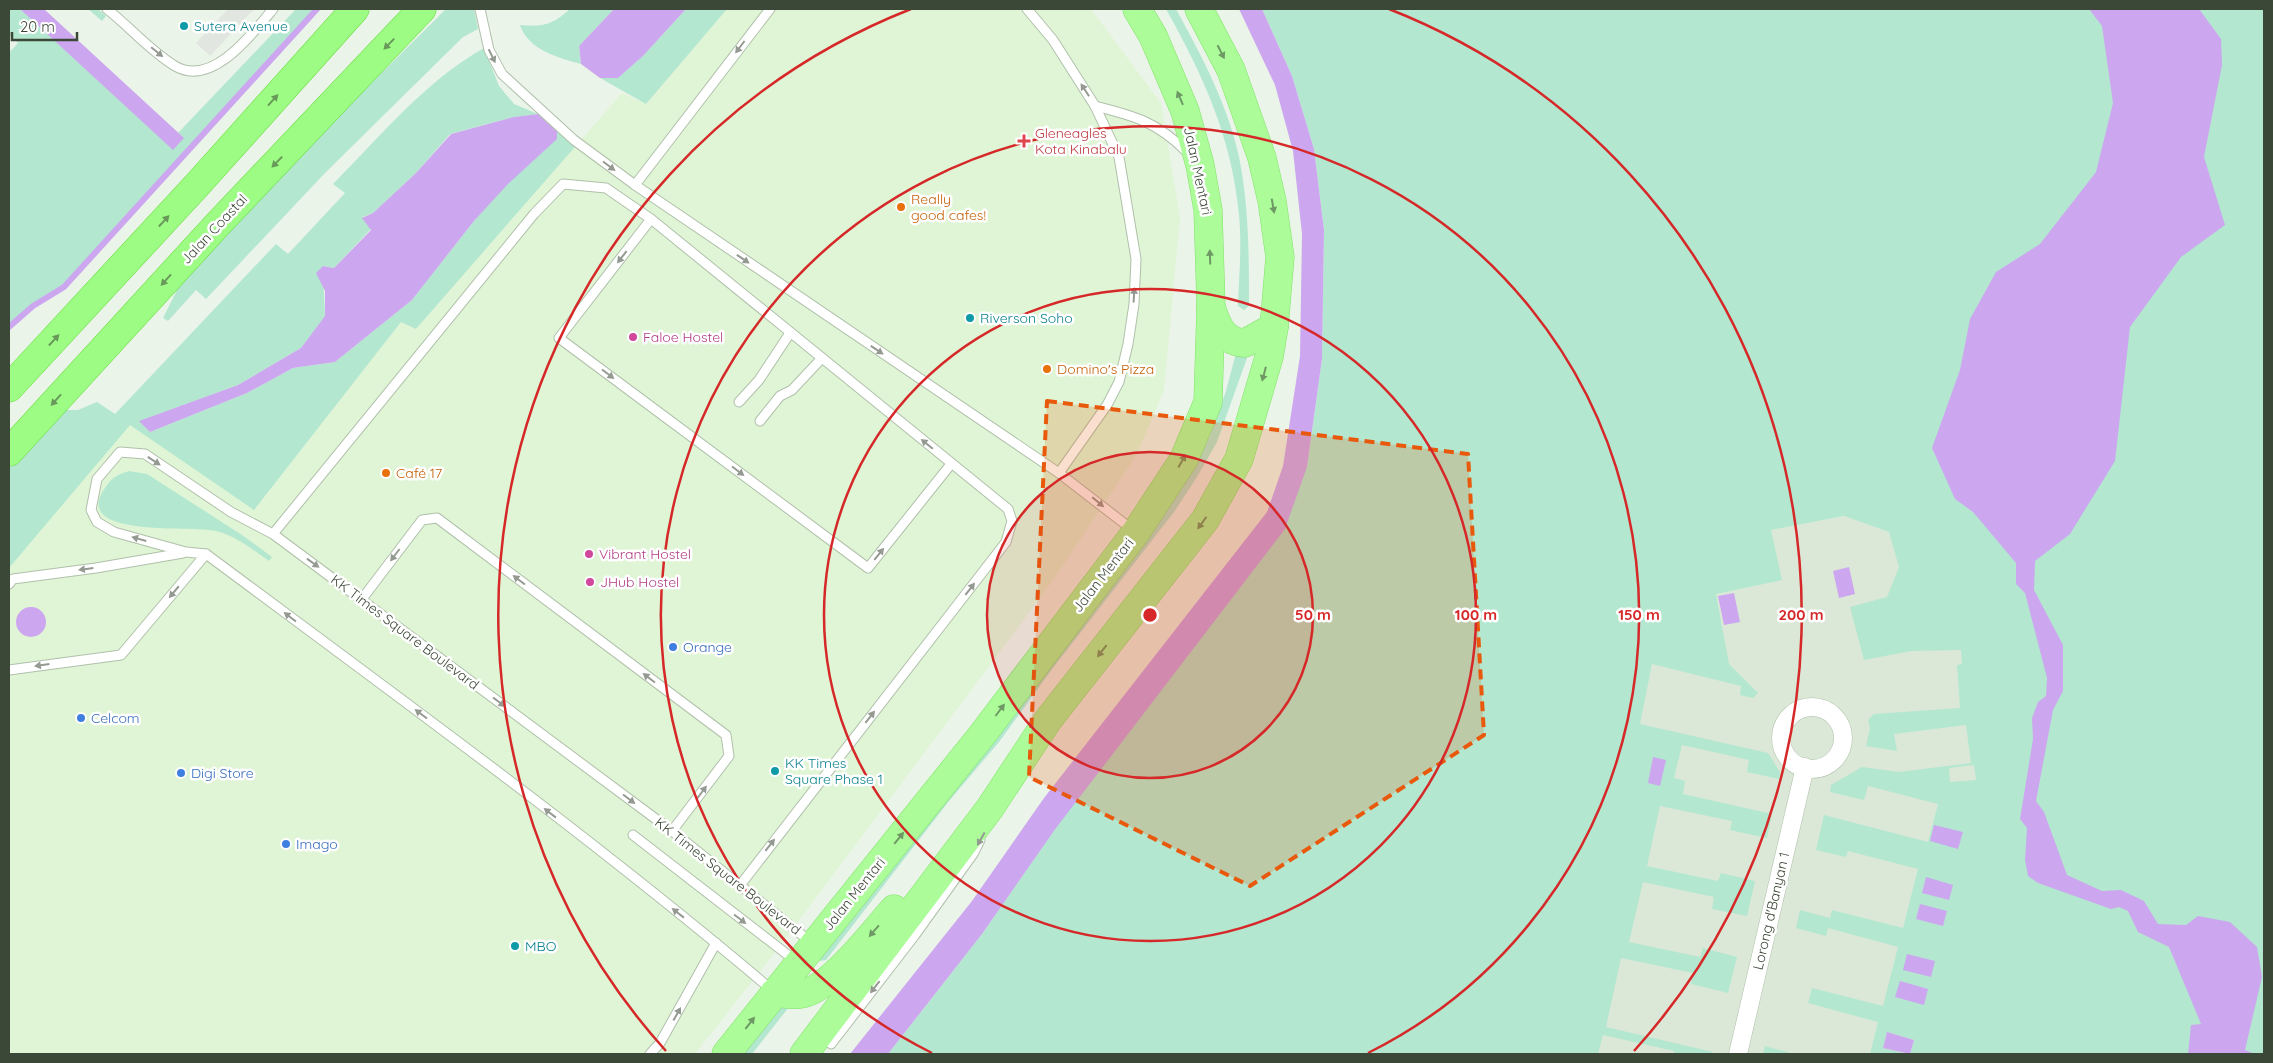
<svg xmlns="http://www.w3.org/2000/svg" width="2273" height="1063" viewBox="0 0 2273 1063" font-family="Quicksand,sans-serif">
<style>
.residential{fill:#dbe8d7}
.commercial{fill:#dff5d5}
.green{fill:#b3e7d0;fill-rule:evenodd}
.parking{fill:#e2e6e0}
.water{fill:#cca7ef}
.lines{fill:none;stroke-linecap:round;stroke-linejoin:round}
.stream{stroke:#cca7ef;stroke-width:6}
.service-casing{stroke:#b0c0ab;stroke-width:11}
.minor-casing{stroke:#b0c0ab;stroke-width:19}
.primary-casing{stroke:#81e269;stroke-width:29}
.trunk-casing{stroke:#66db3c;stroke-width:29}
.service{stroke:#fff;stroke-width:9}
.minor{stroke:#fff;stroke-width:18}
.primary{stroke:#acfc9a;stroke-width:28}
.trunk{stroke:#9dfc84;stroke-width:28}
.oneway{fill:#68995a}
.oneway2{fill:#949a91}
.oneway3{fill:#6e9964}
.marked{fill:#e8590c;fill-opacity:0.2;stroke:#e8590c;stroke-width:4;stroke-dasharray:10 6;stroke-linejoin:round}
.ring{fill:none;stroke:#d62828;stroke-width:2.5}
.culture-dot{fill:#0f9aa8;stroke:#fff;stroke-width:2}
.health-dot{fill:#e0444e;stroke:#fff;stroke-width:2}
.food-dot{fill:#e8710a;stroke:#fff;stroke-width:2}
.hotel-dot{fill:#d1479c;stroke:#fff;stroke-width:2}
.shop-dot{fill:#3f7fe0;stroke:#fff;stroke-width:2}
.labels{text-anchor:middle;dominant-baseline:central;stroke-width:5;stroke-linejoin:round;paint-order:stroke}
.culture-label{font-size:14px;fill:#0d838f;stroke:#fff;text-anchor:start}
.health-label{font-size:14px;fill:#be3a42;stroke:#fff;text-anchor:start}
.street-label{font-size:14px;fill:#3c4837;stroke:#fff}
.food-label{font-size:14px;fill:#c56008;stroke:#fff;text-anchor:start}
.hotel-label{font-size:14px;fill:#b23c85;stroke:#fff;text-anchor:start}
.shop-label{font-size:14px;fill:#366cbe;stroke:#fff;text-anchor:start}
.centre{fill:#d62828;stroke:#fff;stroke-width:2.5}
.ring-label{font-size:15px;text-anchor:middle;font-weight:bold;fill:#d62828;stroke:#fff;stroke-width:5;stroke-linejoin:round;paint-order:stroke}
</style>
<rect width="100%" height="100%" fill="#ebf4e9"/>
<!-- residential -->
<path class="residential" d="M1844,516L1917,541L2004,659L1939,1054H1564L1652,664L1771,530Z"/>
<!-- commercial -->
<path class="commercial" d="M727,9H1091L1161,103L1180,218L1164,390L1136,456L1054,579L783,942L695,1054H9V568L130,424L254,510L401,322L416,329L622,93L646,104Z"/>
<!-- green -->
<g class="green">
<path d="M9,9H20L173,149L183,138L178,133L296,9H317L64,287L33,306L9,327V53L18,43L9,35Z"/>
<path d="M88,9H98L106,16L102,21Z"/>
<path d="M446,9H474L478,29L463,37L325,173L206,299L196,290L168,321L163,318L184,276L300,154Z"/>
<path d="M570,9H614L579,46L581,64C559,58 528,50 520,25C544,27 552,25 570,9Z"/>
<path d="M686,9H727L646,104L600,78H618L643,56Z"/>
<path d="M1166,9H1176C1201,55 1228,105 1239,157C1249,206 1249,256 1249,306L1244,310L1238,306C1239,276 1242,245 1239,215C1232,138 1203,75 1166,9Z"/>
<path d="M1262,9H2264V1054H1910L1914,1040L1887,1032L1883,1048L1907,1054H1870L1878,1022L1808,1003L1812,988L1883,1006L1898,947L1828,928L1826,936L1796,928L1800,910L1830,918L1832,910L1903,928L1918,869L1848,851L1846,857L1816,850L1824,815L1928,842L1938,804L1868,786L1864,800L1830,792L1831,785L1862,767L1899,772L1971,763L1966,725L1894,734L1897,751L1866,746L1870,728L1868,720L1874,714L1960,708L1957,665L1962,664L1961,650L1911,651L1864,660L1850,607L1887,597L1899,567L1889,532L1844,516L1771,530L1782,580L1716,594L1729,664L1758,693L1753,698L1740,695L1741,686L1652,664L1640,724L1768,753L1780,772L1779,779L1747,772L1749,760L1682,745L1674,778L1685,781L1683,794L1772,814L1767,838L1730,830L1732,821L1660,806L1647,866L1718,881L1721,873L1755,881L1747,916L1712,909L1714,897L1643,882L1629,942L1700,957L1703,948L1737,957L1728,993L1691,984L1693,973L1621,958L1606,1027L1713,1052L1712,1054H1674V1051L1603,1035L1598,1054H888L982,934L1307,467L1322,359L1324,230L1314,149L1292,76ZM1974,765L1976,780L1950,782L1949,768Z"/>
<path d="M484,48L499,86L514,104L538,114L514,117L450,134L416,173L373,213L363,217L371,229L334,268L323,266L325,317L301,348L238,385L140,421L150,432L247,393L293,368L335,362L412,300L474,221L557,127L581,140L416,329L401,322L254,510L130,425L9,568V465L58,410H78L97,402L115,414L276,244L288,254L345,193L333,184C380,137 425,81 484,48Z"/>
<path d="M1236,353L1246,354L1247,358L1217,442L1197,477L1174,512L1053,668L999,742L949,801L826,960L820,961L818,959L1046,662L1169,507L1209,438L1226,391Z"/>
<path d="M129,471L147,474L242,535L272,557L269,561C252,549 236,536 216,531C194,525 69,539 105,488C112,477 117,475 129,471Z"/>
<path d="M784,1001L789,1007L752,1054H743Z"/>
<path d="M1765,1046L1794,1054H1763Z"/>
</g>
<!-- parking -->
<path class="parking" d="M228,9H254L210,56L196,43Z"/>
<!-- water -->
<g class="water">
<path d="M20,9H44L184,138L173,150Z"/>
<path d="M614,9H686L643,56L618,78H600L581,64L579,46Z"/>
<path d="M1239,9H1262L1292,76L1314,149L1324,230L1322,359L1307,467L1285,529L1056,828L982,934L888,1054H850L972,901L1044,798L1267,512L1283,466L1300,356L1302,234L1293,151L1275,85Z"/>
<path d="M2089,9H2199L2221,39L2222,65L2204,157L2225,225L2181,257L2130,327L2115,461L2070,534L2035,561L2034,590L2063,645V691L2053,710L2036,801L2044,812L2067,875L2102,891L2121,890L2144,901L2158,924L2186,925L2198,916L2230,922L2257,947L2262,977L2245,1050L2255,1054H2188L2191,1025L2201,1024L2169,947L2138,932L2128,911L2119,907L2111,909L2038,883L2028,876L2025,860L2027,828L2020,819L2033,739L2032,718L2038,702L2046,696L2047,678L2025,593L2016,584V563L1973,512L1955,499L1932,448L1960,370L1970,319L1996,272L2040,244L2096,172L2113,103L2102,26Z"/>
<path d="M538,114L557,127V139L507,185L474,221L412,300L335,362L293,368L247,393L150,432L139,421L238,385L301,348L325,316V291L316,273L323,266L334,268L371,230L362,218L373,213L416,173L451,134L514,117Z"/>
<path d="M1849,567L1855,594L1839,598L1833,571Z"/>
<path d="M1734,593L1740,622L1724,625L1718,596Z"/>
<circle cx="31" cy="622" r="15"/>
<path d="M1653,757L1666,760L1660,786L1648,783Z"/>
<path d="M1934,825L1963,832L1958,849L1930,841Z"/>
<path d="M1926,877L1953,885L1949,900L1922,893Z"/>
<path d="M1920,904L1947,911L1943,926L1916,919Z"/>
<path d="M1907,954L1935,961L1931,977L1903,970Z"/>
<path d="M1900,981L1928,989L1924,1005L1895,997Z"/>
<path d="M1887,1032L1914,1040L1910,1054L1883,1048Z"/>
</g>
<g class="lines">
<!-- stream -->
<path class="stream" d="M9,327L33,306L64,287L317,9"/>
<defs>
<g id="service">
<path d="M107,9C130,27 150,51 175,66C212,88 253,33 273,9"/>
<path d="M480,9L489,50L502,74L574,140L635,185L1059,473L1107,405L1119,382L1128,344L1134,304L1136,259L1119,157L1095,106L1053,40L1027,9"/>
<path d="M1095,106C1135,116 1157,122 1187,152"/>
<path d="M635,185L770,9"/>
<path d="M651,219L559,338L868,568L951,464"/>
<path d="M739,402L759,380L790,333"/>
<path d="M760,421L780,396L792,390L822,358"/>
<path d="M1059,473L1134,531"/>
<path d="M273,534L534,214L563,184L606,188L651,219L1008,509L1012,521L1006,542L741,884"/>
<path d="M9,584L13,579L96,568L183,553"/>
<path d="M362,599L422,520L437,518L726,735L729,756L672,831"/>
<path d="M9,670L121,655L206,554"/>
<path d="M633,835L797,962"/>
<path d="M772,990C590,836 397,696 206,554L186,552L114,532L97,522L91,510L97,479L120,452L145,454L231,512L273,534L672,831L812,943"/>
<path d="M822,1036L831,1044L915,935L973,854L980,840"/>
<path d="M650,1054L660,1043L716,943"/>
</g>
<g id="minor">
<circle cx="1812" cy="738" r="31"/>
<path d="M1738,1054L1805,767"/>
</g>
<g id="primary">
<path d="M1211,307C1217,325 1223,342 1245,343L1274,327"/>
<path d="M774,993C783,993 793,996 801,994C830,990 874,931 894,909"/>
<path d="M726,1054L982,735L1136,532L1184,459L1208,402L1211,306L1208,210L1200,165L1185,111L1153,36L1137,9"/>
<path d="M804,1054L990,808L1048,720L1205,520L1239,459L1269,357L1274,327L1280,257L1272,201L1262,158L1231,70L1199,9"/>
</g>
<g id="trunk">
<path d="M9,388L197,185L355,9"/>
<path d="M9,452L217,225L422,9"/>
</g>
</defs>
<!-- service casing -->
<use href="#service" class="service-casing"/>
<!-- minor casing -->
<use href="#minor" class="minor-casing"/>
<!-- primary casing -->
<use href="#primary" class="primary-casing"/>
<!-- trunk casing -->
<use href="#trunk" class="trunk-casing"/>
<!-- service -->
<use href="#service" class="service"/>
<!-- minor -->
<use href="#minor" class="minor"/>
<!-- primary -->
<use href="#primary" class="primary"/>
<!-- trunk -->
<use href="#trunk" class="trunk"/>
</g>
<!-- one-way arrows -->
<defs><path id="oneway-solid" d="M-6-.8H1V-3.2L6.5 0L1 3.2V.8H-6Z" transform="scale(1.25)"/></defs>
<g class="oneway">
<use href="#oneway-solid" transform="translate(389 44) rotate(134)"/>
<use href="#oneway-solid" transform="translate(273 100) rotate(-48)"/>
<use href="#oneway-solid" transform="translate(277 162) rotate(134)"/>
<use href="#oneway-solid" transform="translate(164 221) rotate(-47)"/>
<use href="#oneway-solid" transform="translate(166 280) rotate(132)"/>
<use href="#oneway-solid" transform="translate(54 340) rotate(-47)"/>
<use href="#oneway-solid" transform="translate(56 400) rotate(132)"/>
</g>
<g class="oneway2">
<use href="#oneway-solid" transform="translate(740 47) rotate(127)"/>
<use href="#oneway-solid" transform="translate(157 52) rotate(39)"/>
<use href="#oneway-solid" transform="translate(492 56) rotate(64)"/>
<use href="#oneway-solid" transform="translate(1085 90) rotate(-123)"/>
<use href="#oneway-solid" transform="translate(609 166) rotate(37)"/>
<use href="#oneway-solid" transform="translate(622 257) rotate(128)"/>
<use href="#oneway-solid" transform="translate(743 259) rotate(34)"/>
<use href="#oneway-solid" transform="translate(1134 295) rotate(-87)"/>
<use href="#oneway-solid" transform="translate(877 350) rotate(34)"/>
<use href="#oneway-solid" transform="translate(608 374) rotate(37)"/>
<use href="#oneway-solid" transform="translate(927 444) rotate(-141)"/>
<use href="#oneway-solid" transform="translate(154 461) rotate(33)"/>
<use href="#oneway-solid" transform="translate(738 471) rotate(37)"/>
<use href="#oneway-solid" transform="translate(1098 502) rotate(40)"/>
<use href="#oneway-solid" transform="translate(139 539) rotate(-164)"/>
<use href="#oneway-solid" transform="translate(879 554) rotate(-51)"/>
<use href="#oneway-solid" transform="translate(395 555) rotate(127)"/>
<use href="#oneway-solid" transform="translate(313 563) rotate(36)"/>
<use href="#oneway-solid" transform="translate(86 569) rotate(173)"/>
<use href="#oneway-solid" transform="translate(519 580) rotate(-143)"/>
<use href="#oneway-solid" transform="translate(970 589) rotate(-52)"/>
<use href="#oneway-solid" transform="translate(174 592) rotate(130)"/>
<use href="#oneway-solid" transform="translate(290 617) rotate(-143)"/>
<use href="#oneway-solid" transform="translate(42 665) rotate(172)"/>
<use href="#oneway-solid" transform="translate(649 678) rotate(-143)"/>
<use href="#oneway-solid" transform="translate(499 702) rotate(37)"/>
<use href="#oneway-solid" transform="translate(421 714) rotate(-143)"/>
<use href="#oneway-solid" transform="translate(870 717) rotate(-52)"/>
<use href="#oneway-solid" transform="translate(702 792) rotate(-53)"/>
<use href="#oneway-solid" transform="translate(629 799) rotate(37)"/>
<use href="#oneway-solid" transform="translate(550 813) rotate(-142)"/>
<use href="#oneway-solid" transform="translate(981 839) rotate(119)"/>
<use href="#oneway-solid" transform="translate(770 845) rotate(-52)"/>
<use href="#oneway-solid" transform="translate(678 913) rotate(-142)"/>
<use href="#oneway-solid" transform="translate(740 919) rotate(37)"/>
<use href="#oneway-solid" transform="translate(875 987) rotate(128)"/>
<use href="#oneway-solid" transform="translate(677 1014) rotate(-61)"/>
</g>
<g class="oneway3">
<use href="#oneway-solid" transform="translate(1221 52) rotate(63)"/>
<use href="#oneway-solid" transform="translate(1180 98) rotate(-113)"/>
<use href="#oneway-solid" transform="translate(1273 206) rotate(80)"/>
<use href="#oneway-solid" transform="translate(1210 257) rotate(-92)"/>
<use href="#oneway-solid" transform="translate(1264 374) rotate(105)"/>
<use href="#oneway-solid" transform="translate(1182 461) rotate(-61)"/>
<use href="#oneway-solid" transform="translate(1202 523) rotate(126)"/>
<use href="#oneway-solid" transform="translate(1102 651) rotate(128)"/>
<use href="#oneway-solid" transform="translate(1000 710) rotate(-53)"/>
<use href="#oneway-solid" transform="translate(899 838) rotate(-51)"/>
<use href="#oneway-solid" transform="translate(874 931) rotate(131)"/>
<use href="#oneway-solid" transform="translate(750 1023) rotate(-52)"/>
</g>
<!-- marked area -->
<path class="marked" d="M1047,401L1468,454L1484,735L1250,886L1029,777Z"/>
<!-- distance rings -->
<circle cx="1150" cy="615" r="163" fill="#d62828" fill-opacity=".12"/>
<g class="ring">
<circle cx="1150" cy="615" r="163"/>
<circle cx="1150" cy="615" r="326"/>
<path d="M932 1053A489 489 0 1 1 1368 1053"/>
<path d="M666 1051A651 651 0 0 1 911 9M1389 9A651 651 0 0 1 1634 1051"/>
</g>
<!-- markers -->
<g class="culture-dot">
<circle cx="184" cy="26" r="5"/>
<circle cx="970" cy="318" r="5"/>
<circle cx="775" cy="771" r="5"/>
<circle cx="515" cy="946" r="5"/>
</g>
<path class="health-dot" d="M1021.5 133.5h5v5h5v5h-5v5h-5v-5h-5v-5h5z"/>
<g class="food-dot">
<circle cx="901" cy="207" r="5"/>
<circle cx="1047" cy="369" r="5"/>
<circle cx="386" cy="473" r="5"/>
</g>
<g class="hotel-dot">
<circle cx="633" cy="337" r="5"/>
<circle cx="589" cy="554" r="5"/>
<circle cx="590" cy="582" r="5"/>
</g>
<g class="shop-dot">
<circle cx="673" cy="647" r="5"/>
<circle cx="81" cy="718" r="5"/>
<circle cx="181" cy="773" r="5"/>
<circle cx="286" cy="844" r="5"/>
</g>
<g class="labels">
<!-- culture labels -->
<g class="culture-label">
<text x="194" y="26">Sutera Avenue</text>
<text x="980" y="318">Riverson Soho</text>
<text x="785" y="763">KK Times<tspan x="785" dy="16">Square Phase 1</tspan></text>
<text x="525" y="946">MBO</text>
</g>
<!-- health labels -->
<g class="health-label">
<text x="1035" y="133">Gleneagles<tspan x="1035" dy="16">Kota Kinabalu</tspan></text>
</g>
<!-- street labels -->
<g class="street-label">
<text transform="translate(1198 171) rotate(78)">Jalan Mentari</text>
<text transform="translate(214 229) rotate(-47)">Jalan Coastal</text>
<text transform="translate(1103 575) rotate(-52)">Jalan Mentari</text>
<text transform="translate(405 632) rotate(37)">KK Times Square Boulevard</text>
<text transform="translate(728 876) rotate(38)">KK Times Square Boulevard</text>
<text transform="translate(854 894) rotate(-51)">Jalan Mentari</text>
<text transform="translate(1771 911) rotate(-77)">Lorong d'Banyan 1</text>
</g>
<!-- food labels -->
<g class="food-label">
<text x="911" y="199">Really<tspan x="911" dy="16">good cafes!</tspan></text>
<text x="1057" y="369">Domino's Pizza</text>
<text x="396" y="473">Café 17</text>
</g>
<!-- hotel labels -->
<g class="hotel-label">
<text x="643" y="337">Faloe Hostel</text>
<text x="599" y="554">Vibrant Hostel</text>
<text x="600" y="582">JHub Hostel</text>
</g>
<!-- shop labels -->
<g class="shop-label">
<text x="683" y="647">Orange</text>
<text x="91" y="718">Celcom</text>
<text x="191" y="773">Digi Store</text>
<text x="296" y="844">Imago</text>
</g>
</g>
<circle cx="1150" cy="615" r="8" class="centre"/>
<g class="ring-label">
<text x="1313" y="620">50 m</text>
<text x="1476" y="620">100 m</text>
<text x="1639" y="620">150 m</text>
<text x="1801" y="620">200 m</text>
</g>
<!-- border -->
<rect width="2273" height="1063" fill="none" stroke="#3c4837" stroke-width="20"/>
<!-- scale -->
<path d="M12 32v8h65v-8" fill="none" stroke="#3c4837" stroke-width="2.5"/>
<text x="20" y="32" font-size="15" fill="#3c4837" stroke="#ffffff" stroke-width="4" paint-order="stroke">20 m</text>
</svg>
